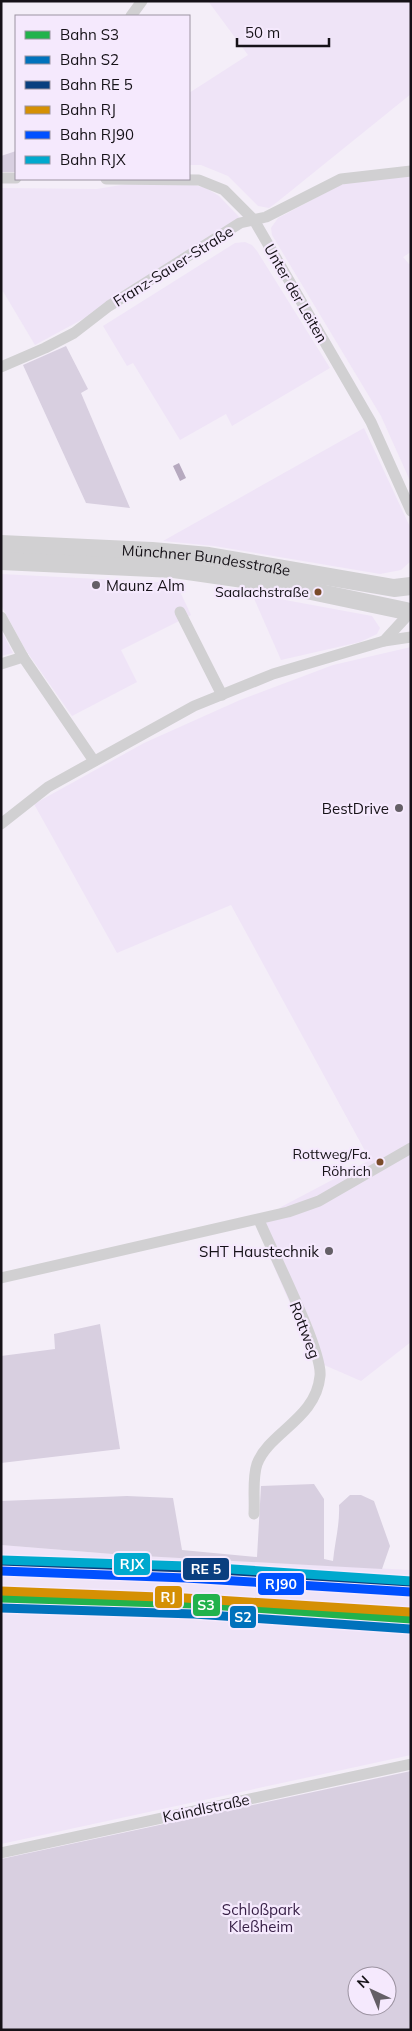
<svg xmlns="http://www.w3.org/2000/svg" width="412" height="2031" viewBox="0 0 412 2031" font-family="Mulish,sans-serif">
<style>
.built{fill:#efe4f7}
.green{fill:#d8cfe0;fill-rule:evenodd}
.water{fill:#b6a9bf}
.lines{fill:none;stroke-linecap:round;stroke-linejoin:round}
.street{stroke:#d1d0d2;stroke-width:11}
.primary{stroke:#d1d0d2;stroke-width:18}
.rail-1-casing{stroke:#f5e9fd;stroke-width:12}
.rail-2-casing{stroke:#f5e9fd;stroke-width:12}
.rail-3-casing{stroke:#f5e9fd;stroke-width:12}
.rail-4-casing{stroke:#f5e9fd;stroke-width:12}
.rail-5-casing{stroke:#f5e9fd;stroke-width:12}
.rail-6-casing{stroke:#f5e9fd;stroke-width:12}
.rail-1{stroke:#22b24c;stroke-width:9}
.rail-2{stroke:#0072bc;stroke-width:9}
.rail-3{stroke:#093f7f;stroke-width:9}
.rail-4{stroke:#d59004;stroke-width:9}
.rail-5{stroke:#0050ff;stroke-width:9}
.rail-6{stroke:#00a9ce;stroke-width:9}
.poi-dot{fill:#645f66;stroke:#f5e9fd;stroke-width:2}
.bus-dot{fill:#7a4b2a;stroke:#f5e9fd;stroke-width:2}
.labels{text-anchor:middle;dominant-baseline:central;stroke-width:4.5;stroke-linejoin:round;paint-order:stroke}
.bus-label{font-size:14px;fill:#161218;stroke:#f5e9fd;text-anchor:end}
.street-label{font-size:15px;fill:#161218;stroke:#f5e9fd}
.poi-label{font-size:15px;fill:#161218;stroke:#f5e9fd;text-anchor:end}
.park-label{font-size:15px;fill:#361e45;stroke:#f5e9fd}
.line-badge{stroke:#f5e9fd;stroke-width:2}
.badge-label{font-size:14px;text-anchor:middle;font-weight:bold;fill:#fff}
</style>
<rect width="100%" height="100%" fill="#f4eef8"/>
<!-- built -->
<g class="built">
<path d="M208,1H411V94L276,203L269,208L258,206L228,176L201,165H189V93L248,55Z"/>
<path d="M411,177V252L403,257L409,264L411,263V483L381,416L272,235L271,228L278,218L340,185L368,178Z"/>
<path d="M127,184L194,185L206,188L219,196L240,218L94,313L35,345L1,288V188L97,189Z"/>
<path d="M245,242L252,245L257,251L330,368L232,426L226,414L180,440L133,363L127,366L103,326L235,243Z"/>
<path d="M364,428L411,529V561L401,570L380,574L214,546L163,541Z"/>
<path d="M1,574L176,583L191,615L121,650L137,682L72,716L25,649L1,605Z"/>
<path d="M252,594L372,616L380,628L377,634L360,642L281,660Z"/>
<path d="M1,630L13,653L1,656Z"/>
<path d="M411,647V1342L361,1381L315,1361L257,1228L281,1207L370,1160L231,905L117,953L34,804L144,743L240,700L333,665Z"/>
<path d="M1,1545L125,1555L411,1570V1755L1,1844Z"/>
</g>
<!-- green -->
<g class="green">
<path d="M16,151V172H1V156Z"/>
<path d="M66,346L88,389L81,393L130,508L86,503L23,365Z"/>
<path d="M100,1324L120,1449L1,1463V1356L55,1349L54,1334Z"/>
<path d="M314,1484L324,1499V1559L333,1561C335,1541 340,1524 339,1505L350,1495H361L374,1501L390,1546L382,1569L125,1555L1,1545V1501L127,1496L173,1498L182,1550L257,1557L261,1486Z"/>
<path d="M411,1771V2030H1V1859ZM357,1976H387V2006H357Z"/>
</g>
<!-- water -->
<path class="water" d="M179,463L186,478L180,481L173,466Z"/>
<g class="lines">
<!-- street -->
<g class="street">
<path d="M131,16L142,1"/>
<path d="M1,178H16"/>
<path d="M106,179L199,180L224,190L254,220L371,422L411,511"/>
<path d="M1,367L45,348L74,333L109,306L240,223L266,217L341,179L411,171"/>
<path d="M180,612L222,695"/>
<path d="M1,617L23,657L94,761"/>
<path d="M384,641L407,616"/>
<path d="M1,664L23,657"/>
<path d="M1,824L48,787L194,706L273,674L384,641L411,637"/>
<path d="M1,1278L288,1212L319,1201L411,1148"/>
<path d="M254,1514C255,1498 252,1479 257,1464C269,1432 316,1419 320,1376C323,1351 271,1249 259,1220"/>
<path d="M1,1853L411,1764"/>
</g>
<!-- primary -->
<g class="primary">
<path id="s1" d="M1,544L152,551L209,556L394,588L411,586"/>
<path d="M1,561L174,569L278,584L406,611"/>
</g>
<defs>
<path id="rail-1" d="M1,1598L195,1604L411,1619"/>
<path id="rail-2" d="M1,1608L194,1614L410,1629"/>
<path id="rail-3" d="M1,1561L187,1568L411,1582"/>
<path id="rail-4" d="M1,1591L185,1598L410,1612"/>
<path id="rail-5" d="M1,1571L186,1578L411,1592"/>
<path id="rail-6" d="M2,1560L187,1566L411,1581"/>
</defs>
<!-- rail-1 casing -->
<use href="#rail-1" class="rail-1-casing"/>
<!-- rail-2 casing -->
<use href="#rail-2" class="rail-2-casing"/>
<!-- rail-3 casing -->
<use href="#rail-3" class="rail-3-casing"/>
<!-- rail-4 casing -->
<use href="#rail-4" class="rail-4-casing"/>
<!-- rail-5 casing -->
<use href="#rail-5" class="rail-5-casing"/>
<!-- rail-6 casing -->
<use href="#rail-6" class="rail-6-casing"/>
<!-- rail-1 -->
<use href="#rail-1" class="rail-1"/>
<!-- rail-2 -->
<use href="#rail-2" class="rail-2"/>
<!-- rail-3 -->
<use href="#rail-3" class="rail-3"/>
<!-- rail-4 -->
<use href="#rail-4" class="rail-4"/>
<!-- rail-5 -->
<use href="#rail-5" class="rail-5"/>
<!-- rail-6 -->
<use href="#rail-6" class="rail-6"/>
</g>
<!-- markers -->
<g class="poi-dot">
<circle cx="96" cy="585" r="5"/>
<circle cx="399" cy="808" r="5"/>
<circle cx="329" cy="1251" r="5"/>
</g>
<g class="bus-dot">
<circle cx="318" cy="592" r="4.5"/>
<circle cx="380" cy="1162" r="4.5"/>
</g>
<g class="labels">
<!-- bus labels -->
<g class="bus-label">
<text x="309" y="592">Saalachstraße</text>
<text x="371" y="1154">Rottweg/Fa.<tspan x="371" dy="17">Röhrich</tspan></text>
</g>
<!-- street labels -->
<g class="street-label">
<text transform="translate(173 266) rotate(-32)">Franz-Sauer-Straße</text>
<text transform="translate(296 293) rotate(60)">Unter der Leiten</text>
<text stroke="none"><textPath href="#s1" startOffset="206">Münchner Bundesstraße</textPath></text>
<text transform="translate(305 1330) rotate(69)">Rottweg</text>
<text transform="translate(206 1808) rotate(-12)">Kaindlstraße</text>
</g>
<!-- poi labels -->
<g class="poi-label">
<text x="106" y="585" text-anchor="start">Maunz Alm</text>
<text x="389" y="808">BestDrive</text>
<text x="319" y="1251">SHT Haustechnik</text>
</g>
<!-- park labels -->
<g class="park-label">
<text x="261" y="1909">Schloßpark<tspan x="261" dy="17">Kleßheim</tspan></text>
</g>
</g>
<g class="line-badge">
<rect x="113" y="1552" width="38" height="24" rx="5" fill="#00a9ce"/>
<rect x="182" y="1557" width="48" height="24" rx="5" fill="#093f7f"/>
<rect x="257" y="1572" width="48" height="24" rx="5" fill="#0050ff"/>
<rect x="154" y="1585" width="29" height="24" rx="5" fill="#d59004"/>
<rect x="192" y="1593" width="29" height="24" rx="5" fill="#22b24c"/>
<rect x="229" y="1605" width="28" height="24" rx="5" fill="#0072bc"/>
</g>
<g class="badge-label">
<text x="132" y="1569">RJX</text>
<text x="206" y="1574">RE 5</text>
<text x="281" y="1589">RJ90</text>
<text x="168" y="1602">RJ</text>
<text x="206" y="1610">S3</text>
<text x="243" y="1622">S2</text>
</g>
<!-- border -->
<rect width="412" height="2031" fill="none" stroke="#161218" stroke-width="5"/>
<!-- legend -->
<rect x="15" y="15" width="175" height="165" fill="#f5e9fd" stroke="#9c93a1"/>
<rect x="25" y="31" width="25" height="8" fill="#22b24c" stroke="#9c93a1"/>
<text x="60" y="40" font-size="15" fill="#161218">Bahn S3</text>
<rect x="25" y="56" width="25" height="8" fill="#0072bc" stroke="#9c93a1"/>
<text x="60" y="65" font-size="15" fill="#161218">Bahn S2</text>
<rect x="25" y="81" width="25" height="8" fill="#093f7f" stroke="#9c93a1"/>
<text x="60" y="90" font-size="15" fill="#161218">Bahn RE 5</text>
<rect x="25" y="106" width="25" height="8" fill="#d59004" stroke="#9c93a1"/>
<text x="60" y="115" font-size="15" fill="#161218">Bahn RJ</text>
<rect x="25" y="131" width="25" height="8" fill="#0050ff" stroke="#9c93a1"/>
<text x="60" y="140" font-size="15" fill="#161218">Bahn RJ90</text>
<rect x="25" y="156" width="25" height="8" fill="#00a9ce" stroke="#9c93a1"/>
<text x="60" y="165" font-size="15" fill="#161218">Bahn RJX</text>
<!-- north arrow -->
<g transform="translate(372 1991) rotate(316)"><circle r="24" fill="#f5e9fd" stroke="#9c93a1"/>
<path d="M0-4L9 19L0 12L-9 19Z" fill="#645f66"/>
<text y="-8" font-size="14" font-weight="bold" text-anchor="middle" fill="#161218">N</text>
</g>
<!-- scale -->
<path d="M237 38v8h92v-8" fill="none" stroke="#161218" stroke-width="2.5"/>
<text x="245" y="38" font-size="15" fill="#161218" stroke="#f5e9fd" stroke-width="4" paint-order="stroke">50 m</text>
</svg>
